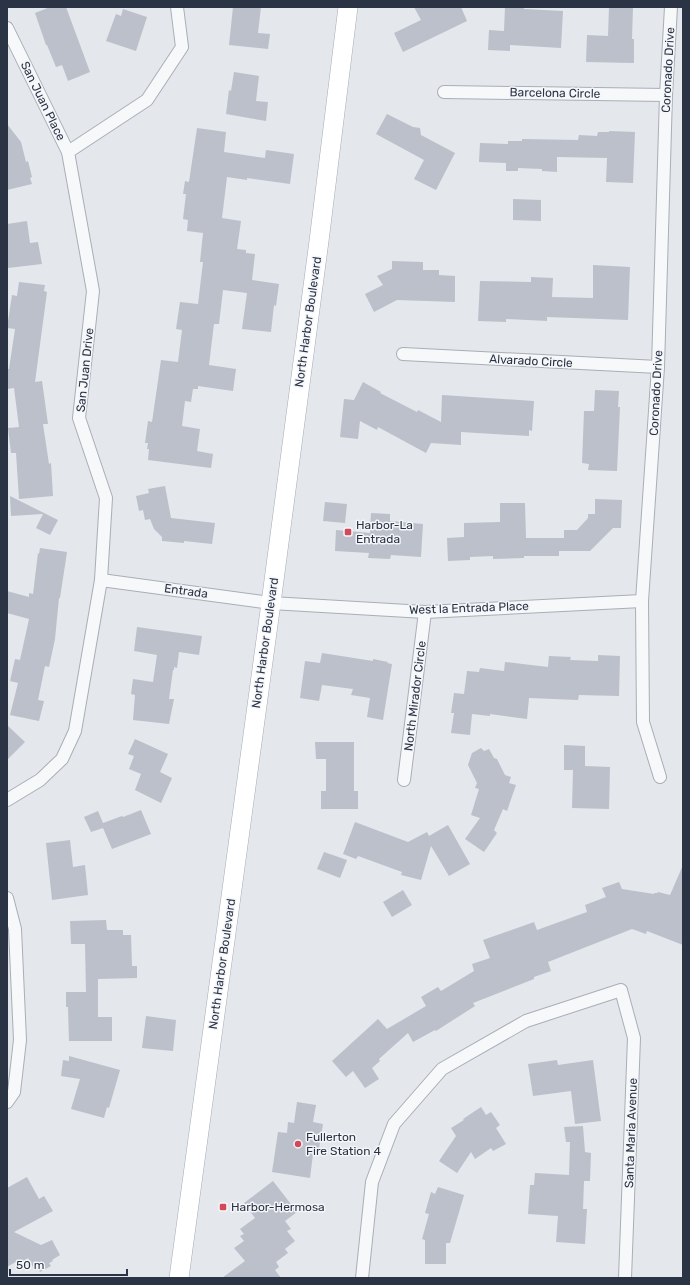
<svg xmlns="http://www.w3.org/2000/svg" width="690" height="1285" viewBox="0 0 690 1285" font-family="Rubik,sans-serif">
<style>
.building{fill:#bbc0ca}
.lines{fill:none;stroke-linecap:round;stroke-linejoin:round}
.minor-casing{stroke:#a9aeb7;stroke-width:14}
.primary-casing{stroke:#a3abb8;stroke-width:20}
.minor{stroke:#f7f8fa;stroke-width:12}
.primary{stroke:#fff;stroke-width:19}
.poi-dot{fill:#d1495b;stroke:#f4f6f9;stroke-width:1.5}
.labels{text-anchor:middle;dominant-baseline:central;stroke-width:3;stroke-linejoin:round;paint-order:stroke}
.street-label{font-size:12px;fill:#2b3445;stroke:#f4f6f9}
.poi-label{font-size:12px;fill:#2b3445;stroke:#f4f6f9;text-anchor:start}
</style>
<rect width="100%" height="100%" fill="#e4e7ec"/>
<!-- building -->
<g class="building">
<path d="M50,7H66L90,72L68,81L62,65L56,67L47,45H46L35,13Z"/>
<path d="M233,7H261L258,33L270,34L268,49L229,45Z"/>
<path d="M414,7H461L467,21L403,52L394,33L421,20Z"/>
<path d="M505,7H524V9L563,11L561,48L510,45V51L488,50L489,30L504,31Z"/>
<path d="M609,7H633L632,39H634V63L586,62L587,35L608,36Z"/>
<path d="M123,9L147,17L136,51L106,41L116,14L121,16Z"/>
<path d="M234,72L259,76L256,101L268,102L266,121L226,114L229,90L231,91Z"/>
<path d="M387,114L413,127L420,128L421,135L455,153L436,190L414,179L424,160L376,134Z"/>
<path d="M7,124L21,142L26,162L28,161L32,177L30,178L32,184L7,190Z"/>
<path d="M197,128L226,132L224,152L265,158L266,150L294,154L290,184L247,178V180L227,177L222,218L241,221L237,249L246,250V253L255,254L252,280L279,284L276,306L274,305L271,332L242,329L247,293L223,290L219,324H214L209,365L236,369L233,391L198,386V389H193L191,402L185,401L182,426L200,429L197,451L213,454L211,468L148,460L149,449H147L148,443H145L148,421L152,422L161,360L178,362L182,330L176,329L180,302L198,304L203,262H200L203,233L187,231L188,220L183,219L186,194H183L185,181L189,182Z"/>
<path d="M609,131L635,132L633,183L606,182L607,158L557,157V172L542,171V169L518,168V171H506V163L479,162L480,143L508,144V141H522V139L578,140L579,135L597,136L598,132H609Z"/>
<path d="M513,199L541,200V221L513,220Z"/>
<path d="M27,221L30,243L38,242L42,264L8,268L7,260V224Z"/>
<path d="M392,261L423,262V270H439V275L455,276V302L397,300L374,312L365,294L383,285L377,276L392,269Z"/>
<path d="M593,265L630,267L628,320L547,317V321L506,319V322L478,321L480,281L531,282V277L553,278L552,297L593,298Z"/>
<path d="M19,282L45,285L44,291L47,292L35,382L42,381L48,424H43L49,464L51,463L53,496L19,499L16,453H11L8,428L19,427L14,388L7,389V369H9L15,329L7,328L12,295L17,296Z"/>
<path d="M363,382L381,392L380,393L417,412L418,410L441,422L442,395L534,401L532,431L529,430V436L461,432V445L431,443L426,453L378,427L377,430L360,421L358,439L340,437L344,399L354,400Z"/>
<path d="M595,390L619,391L618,407H620L617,471L588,470L589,464L582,463L584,411H594Z"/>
<path d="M165,486L171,518L215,523L212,544L184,541V543L162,541V537L154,529L150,519L145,520L143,510L139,511L136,496L149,493L148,489Z"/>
<path d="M10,496L58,520L50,535L36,528L43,514L11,516Z"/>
<path d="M595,499L622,500L621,528H613L590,551H559V556H524V558L493,559V556L470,557V560L448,561L447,538L464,537V523L500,522V503H525L526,538H564V530H577L588,518V514H595Z"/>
<path d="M325,502L347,504L345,523L323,521Z"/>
<path d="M371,513L390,514V521L423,524L421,557L391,555L390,559L368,558L369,553L335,551L336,530L370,533Z"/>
<path d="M40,548L67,552L60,598H59L55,639L49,667L45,666L38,700L44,701L39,721L10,715L18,683L10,681L15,659L20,660L29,619L7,613V591L29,597V593L33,594L38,553L39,554Z"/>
<path d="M137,627L202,636L199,655L179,652L177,668L174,667V670H173L169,699H174L169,724L133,720L135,695L131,694L133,679L153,682L157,655L134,651Z"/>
<path d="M322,653L373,661V659L388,662L387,663L392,664L383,720L367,717L370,698L351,695L353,689L322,685L319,701L300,698L305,661L320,663Z"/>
<path d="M598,655L620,656L619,696L579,695L578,700L529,698L527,719L490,714V716L472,714L470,735L451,733L454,713H451L454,693L464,694L467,671L479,672L480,668L504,671L505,662L548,667L549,656L571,657L570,660L598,661Z"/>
<path d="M7,725L25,742L7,760Z"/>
<path d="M135,739L168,754L160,772L172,778L161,803L135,790L141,774L129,769L134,756L128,754Z"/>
<path d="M315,742H354V791H358V809H321V791H326V759H316Z"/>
<path d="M564,745L585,746V766L610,767L609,809L572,808L573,770H564Z"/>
<path d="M481,748L484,751L489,749L494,758L497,759L505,775L511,777L509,783L516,785L507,811L503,809L494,830L497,833L484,852L465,839L480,818L471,815L479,789L475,788L477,783L468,765L472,753Z"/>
<path d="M141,810L151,834L112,849L103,828L91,832L84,817L98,811L103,823L122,816L123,817Z"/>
<path d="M355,822L408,842L427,832L429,836L448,825L470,864L449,876L431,846L421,880L401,875L402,872L358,856L356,859L343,854Z"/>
<path d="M70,840L73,867L85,865L88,895L52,900L46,843Z"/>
<path d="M324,852L347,860L340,878L317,869Z"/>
<path d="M683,865V945L647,931L646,934L632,929L548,962L551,971L534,977V979L473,1003L475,1006L436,1031L435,1030L413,1042L408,1033L379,1059L380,1061L372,1068L379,1079L365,1088L353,1071L346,1077L332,1061L378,1019L387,1029L426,1006L421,997L438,987L441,991L474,971L472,964L490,958L483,940L534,922L537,930L587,912L585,905L606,897L602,888L619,882L622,889L654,894V893H657L658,892L670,895Z"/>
<path d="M403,890L412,905L392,917L383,902Z"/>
<path d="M106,920L107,930H123V935H131L132,966H137V978L98,979V1017H112V1041H69L68,1007H66V992H86L85,944H71L70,921Z"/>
<path d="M146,1016L176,1020L173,1051L142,1048Z"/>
<path d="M69,1056L120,1070L109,1108L107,1107L104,1118L71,1109L80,1079L61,1076L63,1060L69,1061Z"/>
<path d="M557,1060L558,1065L593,1060L601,1121L575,1124L571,1091L533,1096L528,1064Z"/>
<path d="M297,1102L316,1105L313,1122L323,1124L318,1155L313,1154L310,1178L272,1172L278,1132L287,1133L288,1122L294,1123Z"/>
<path d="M481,1107L486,1115L491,1112L500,1125L496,1128L506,1144L493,1151L491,1148L475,1159L471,1152L457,1173L439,1161L456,1136L451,1128L464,1120L463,1119Z"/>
<path d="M583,1126L585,1152L591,1153L590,1181H584L583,1209H587L585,1244L556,1242L558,1216L528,1214L530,1185H534L535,1173L569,1175L570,1142H566L564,1127Z"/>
<path d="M27,1177L39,1199L44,1196L53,1211L14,1232L41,1245L52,1240L60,1255L52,1260L53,1261L49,1263L51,1266L40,1272L38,1269L35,1271L28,1258L21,1263L19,1260L7,1267V1188Z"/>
<path d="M273,1181L297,1212L285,1221L291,1229L287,1231L295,1241L285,1249L288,1253L276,1262L279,1267L275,1270L281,1278H222L245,1261L234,1248L244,1241L240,1236L244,1234L240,1229L255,1218L244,1203Z"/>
<path d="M438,1187L464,1195L450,1243H446V1264H425V1240L422,1239L429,1214L425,1213L431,1192L435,1194Z"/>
</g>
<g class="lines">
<defs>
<g id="minor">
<path d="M7,28L68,152"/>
<path d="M444,92L666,95"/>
<path d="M403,354L658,367"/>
<path d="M101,580L271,603L425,612L642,601"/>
<path d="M660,777L643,722L642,601L658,367L666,95L671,7"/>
<path d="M404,780L425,612"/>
<path d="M7,800L40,780L62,759L75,731L101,580L106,498L79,418L93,291L68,152L147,100L182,47L177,7"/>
<path d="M7,898L15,929L20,1040L14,1092L7,1102"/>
<path d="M362,1278L372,1182L394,1124L442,1069L526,1021L621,990L634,1038L625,1278"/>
</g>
<path id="primary" d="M179,1278L271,603L319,241L348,7"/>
</defs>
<!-- minor casing -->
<use href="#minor" class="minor-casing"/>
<!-- primary casing -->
<use href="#primary" class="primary-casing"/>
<!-- minor -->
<use href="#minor" class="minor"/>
<!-- primary -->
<use href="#primary" class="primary"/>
</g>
<!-- markers -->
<g class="poi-dot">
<rect x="344" y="528" width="8" height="8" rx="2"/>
<circle cx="298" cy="1144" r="4"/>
<rect x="219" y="1203" width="8" height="8" rx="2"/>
</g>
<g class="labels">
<!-- street labels -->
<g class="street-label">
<text transform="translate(668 70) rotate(-87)">Coronado Drive</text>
<text transform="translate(555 93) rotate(1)">Barcelona Circle</text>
<text transform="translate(43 101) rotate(64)">San Juan Place</text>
<text transform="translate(308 322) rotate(-82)">North Harbor Boulevard</text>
<text transform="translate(531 361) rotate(3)">Alvarado Circle</text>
<text transform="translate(85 370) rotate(-84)">San Juan Drive</text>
<text transform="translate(656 393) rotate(-87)">Coronado Drive</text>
<text transform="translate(186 591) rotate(8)">Entrada</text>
<text transform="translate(469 608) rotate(-2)">West la Entrada Place</text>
<text transform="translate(265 643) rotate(-82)">North Harbor Boulevard</text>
<text transform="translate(415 696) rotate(-83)">North Mirador Circle</text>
<text transform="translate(222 964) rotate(-82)">North Harbor Boulevard</text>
<text transform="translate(631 1133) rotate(-88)">Santa Maria Avenue</text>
</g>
<!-- poi labels -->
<g class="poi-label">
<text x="356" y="525">Harbor-La<tspan x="356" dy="14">Entrada</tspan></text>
<text x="306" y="1137">Fullerton<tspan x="306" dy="14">Fire Station 4</tspan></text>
<text x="231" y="1207">Harbor-Hermosa</text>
</g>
</g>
<!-- border -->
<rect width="690" height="1285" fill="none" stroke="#2b3445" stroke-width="16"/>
<!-- scale -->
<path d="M10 1269v6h117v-6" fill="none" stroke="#2b3445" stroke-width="2"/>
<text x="16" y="1269" font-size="12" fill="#2b3445" stroke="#f4f6f9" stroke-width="3" paint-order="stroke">50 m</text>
</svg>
